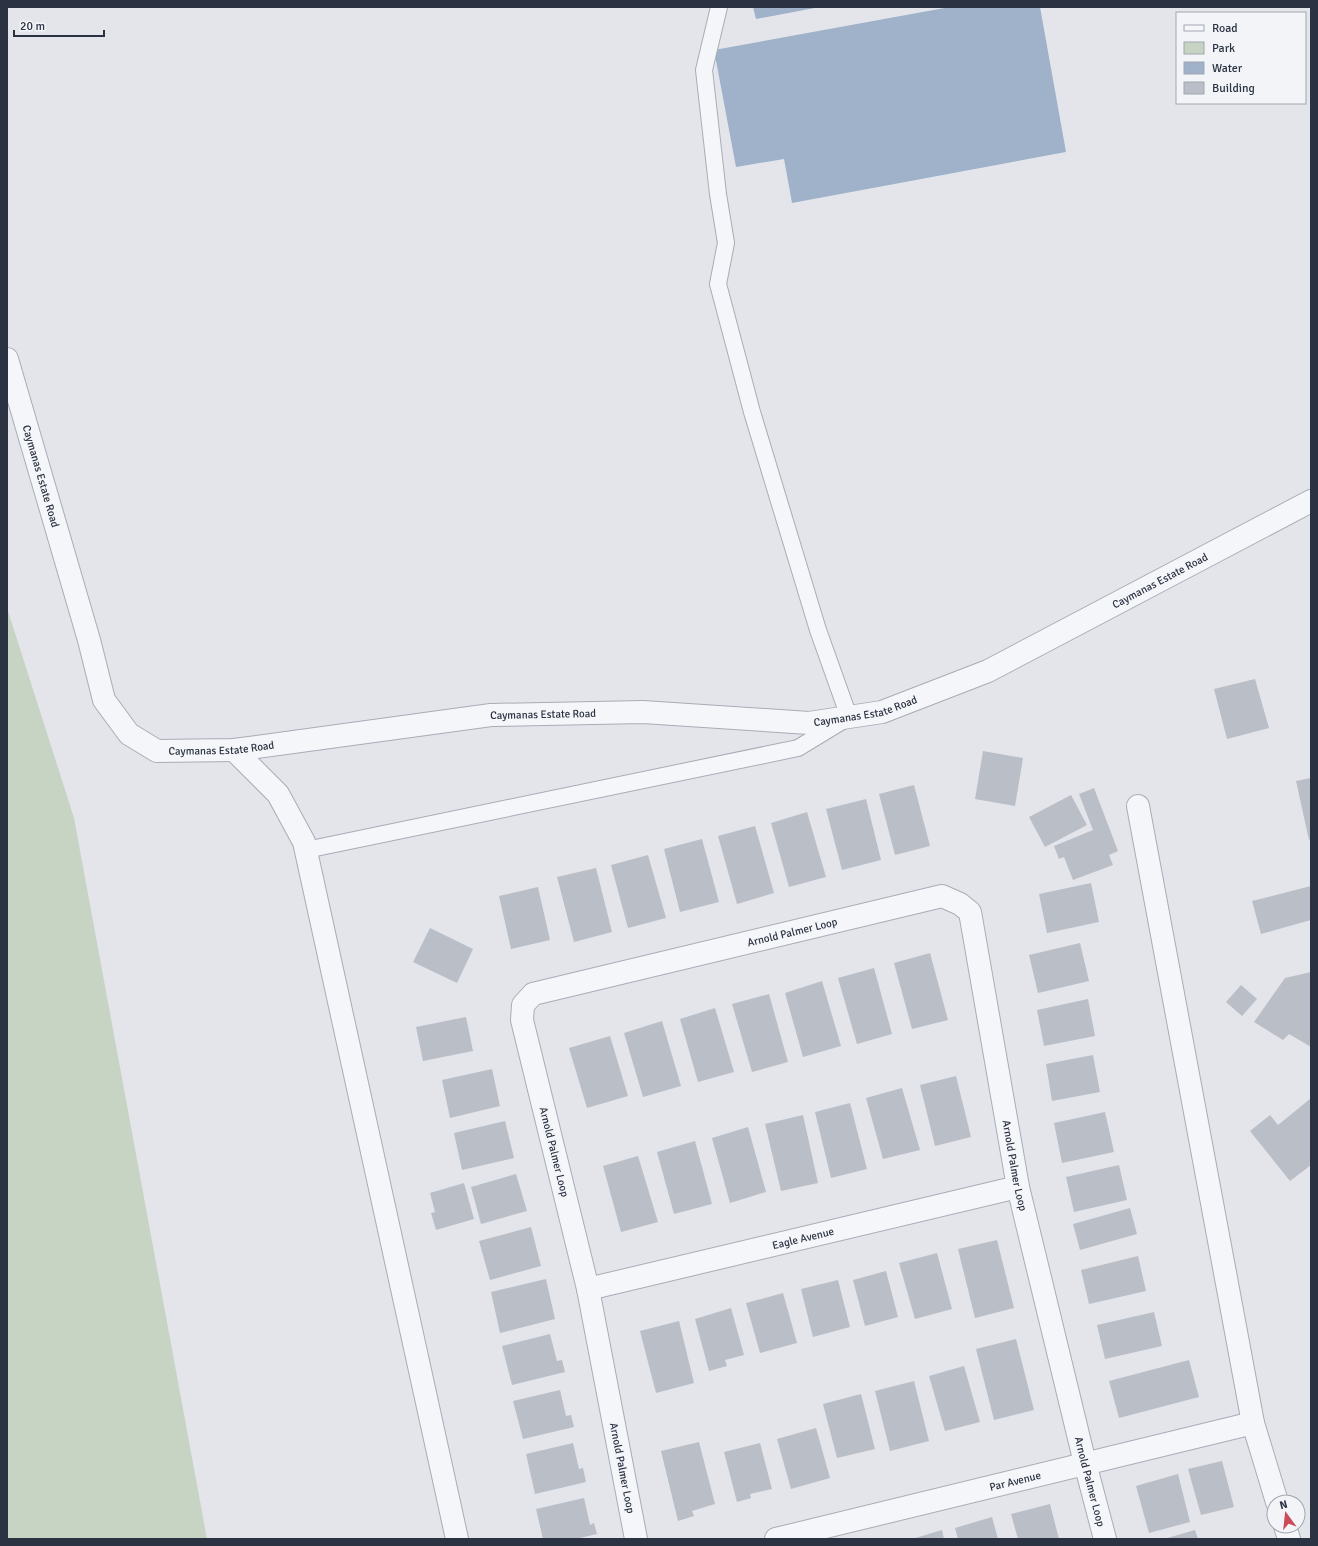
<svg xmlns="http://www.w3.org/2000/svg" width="1318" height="1546" viewBox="0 0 1318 1546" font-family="Signika,sans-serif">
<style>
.green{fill:#c7d4c4}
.water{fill:#9fb2ca}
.building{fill:#babec7}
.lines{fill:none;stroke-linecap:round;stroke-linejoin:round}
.lane-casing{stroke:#a8acb5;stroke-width:18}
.street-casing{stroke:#a8acb5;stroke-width:24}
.lane{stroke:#f5f6f9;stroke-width:16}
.street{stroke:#f5f6f9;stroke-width:22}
.labels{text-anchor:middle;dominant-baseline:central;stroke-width:4;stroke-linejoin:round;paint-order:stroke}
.street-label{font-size:11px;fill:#2b3242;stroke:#f2f4f8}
</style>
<rect width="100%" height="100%" fill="#e3e5eb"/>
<!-- green -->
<path class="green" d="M7,608L74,818L207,1539H7Z"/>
<!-- water -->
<g class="water">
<path d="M753,7H820L756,19Z"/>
<path d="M950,7H1040L1066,152L792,203L784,159L736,167L714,50Z"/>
</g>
<!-- building -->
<g class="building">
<path d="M1255,679L1269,728L1227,739L1214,689Z"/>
<path d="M983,751L1023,758L1015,806L975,799Z"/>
<path d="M1311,778V839L1309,840L1296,781Z"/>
<path d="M914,785L930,846L895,855L879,794Z"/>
<path d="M1094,788L1118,851L1109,855L1113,865L1073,880L1064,857L1059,859L1054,846L1093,830L1079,794Z"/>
<path d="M1071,795L1087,825L1045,847L1029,817Z"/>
<path d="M866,799L881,860L842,870L826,809Z"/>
<path d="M807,812L826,877L789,887L771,823Z"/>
<path d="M755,826L774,893L737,904L718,836Z"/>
<path d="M702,839L719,902L680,912L664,849Z"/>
<path d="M648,855L666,918L628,928L611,865Z"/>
<path d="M596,868L612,932L574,942L557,877Z"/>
<path d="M1091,883L1099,922L1047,933L1039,894Z"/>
<path d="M1311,886V920L1261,934L1252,901Z"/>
<path d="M538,887L550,940L511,949L499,896Z"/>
<path d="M430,928L473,949L457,983L413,962Z"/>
<path d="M1080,943L1089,981L1038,993L1029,955Z"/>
<path d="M930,953L948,1020L912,1029L894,963Z"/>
<path d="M874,968L892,1034L857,1044L838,978Z"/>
<path d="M1311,972V1047L1289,1034L1283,1040L1254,1022L1285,978Z"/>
<path d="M822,981L841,1046L803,1057L785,993Z"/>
<path d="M1241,985L1257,999L1242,1016L1226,1002Z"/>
<path d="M769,994L788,1062L752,1072L732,1004Z"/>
<path d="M1088,999L1095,1036L1044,1046L1037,1010Z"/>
<path d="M715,1008L734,1072L698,1082L680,1019Z"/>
<path d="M466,1017L473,1051L423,1061L416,1027Z"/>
<path d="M662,1021L681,1086L643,1097L624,1033Z"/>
<path d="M610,1036L628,1096L587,1108L569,1048Z"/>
<path d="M1093,1055L1100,1092L1052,1101L1046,1064Z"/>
<path d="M492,1069L500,1106L450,1118L442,1080Z"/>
<path d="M956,1076L971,1137L935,1146L920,1085Z"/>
<path d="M902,1088L920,1150L883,1159L866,1098Z"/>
<path d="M1310,1099L1311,1165L1290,1181L1250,1131L1270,1115L1278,1125Z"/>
<path d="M850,1103L867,1169L831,1178L815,1112Z"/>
<path d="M1105,1112L1114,1152L1062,1163L1054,1123Z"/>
<path d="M803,1115L818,1183L781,1191L765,1124Z"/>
<path d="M505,1121L514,1158L462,1170L454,1133Z"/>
<path d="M748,1127L766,1192L730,1203L712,1138Z"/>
<path d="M695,1141L712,1204L674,1214L657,1152Z"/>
<path d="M638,1156L658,1222L621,1232L603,1166Z"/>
<path d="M1119,1165L1127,1200L1074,1212L1066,1177Z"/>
<path d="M516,1174L527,1211L481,1224L471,1187Z"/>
<path d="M464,1183L474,1219L436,1230L431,1213L435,1212L430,1193Z"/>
<path d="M1130,1208L1137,1234L1080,1250L1073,1224Z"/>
<path d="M531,1227L541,1266L490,1280L479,1241Z"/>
<path d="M997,1240L1014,1308L975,1318L958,1249Z"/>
<path d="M937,1253L952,1309L915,1319L899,1263Z"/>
<path d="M1138,1256L1146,1291L1089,1304L1081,1270Z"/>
<path d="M886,1271L898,1317L865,1326L853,1280Z"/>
<path d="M546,1279L555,1319L500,1333L491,1292Z"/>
<path d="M838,1280L850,1327L813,1337L801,1289Z"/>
<path d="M783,1293L797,1343L760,1353L746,1303Z"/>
<path d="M731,1308L744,1355L725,1360L727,1366L709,1371L695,1319Z"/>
<path d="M1154,1312L1162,1346L1105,1359L1097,1325Z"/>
<path d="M679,1321L694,1383L656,1393L640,1331Z"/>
<path d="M550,1334L557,1361L562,1360L565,1372L512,1385L502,1346Z"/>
<path d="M1016,1339L1034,1410L994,1420L976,1349Z"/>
<path d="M1189,1360L1199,1397L1119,1418L1109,1381Z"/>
<path d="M964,1366L980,1422L945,1431L929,1376Z"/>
<path d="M914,1381L929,1441L890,1451L875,1391Z"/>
<path d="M560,1390L566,1416L571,1415L574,1427L523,1439L513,1401Z"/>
<path d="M861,1394L875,1449L837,1458L823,1404Z"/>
<path d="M816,1428L830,1478L791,1489L777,1439Z"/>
<path d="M699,1442L715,1504L692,1511L694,1516L678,1521L661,1451Z"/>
<path d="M573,1443L579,1469L583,1468L586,1482L535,1494L526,1454Z"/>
<path d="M760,1443L772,1489L750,1494L751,1498L737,1502L724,1452Z"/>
<path d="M1222,1461L1234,1507L1201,1515L1188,1469Z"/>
<path d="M1178,1474L1190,1522L1149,1533L1136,1486Z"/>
<path d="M584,1498L590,1525L594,1523L597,1534L575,1539H543L536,1509Z"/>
<path d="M1050,1504L1059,1539H1018L1011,1514Z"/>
<path d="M992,1517L998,1539H958L955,1528Z"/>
<path d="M942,1530L944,1539H912Z"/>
<path d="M1195,1530L1198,1539H1164Z"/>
</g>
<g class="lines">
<defs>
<path id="lane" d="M306,850L798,748L849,717L818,630L752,412L718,284L726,243L718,194L704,70L719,7"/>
<g id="street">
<path id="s1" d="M7,359L89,640L104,700L129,734L157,751L234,750L491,715L643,712L809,723L882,712L988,671L1311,501"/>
<path d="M234,750L278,794L304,842L457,1539"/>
<path d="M1138,806L1253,1423L1277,1502"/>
<path id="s2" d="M588,1289L1018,1187"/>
<path d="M1285,1526L1289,1539"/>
<path id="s3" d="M636,1539L588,1289L522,1020L523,1005L533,994L942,896L960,904L970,912L1018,1187L1085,1463L1105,1539"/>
<path id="s4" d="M776,1539L1253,1423"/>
</g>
</defs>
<!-- lane casing -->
<use href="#lane" class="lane-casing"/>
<!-- street casing -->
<use href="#street" class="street-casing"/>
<!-- lane -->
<use href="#lane" class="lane"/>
<!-- street -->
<use href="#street" class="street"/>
</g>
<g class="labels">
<!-- street labels -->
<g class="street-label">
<text stroke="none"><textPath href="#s1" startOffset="122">Caymanas Estate Road</textPath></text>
<text stroke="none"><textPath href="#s1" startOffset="1466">Caymanas Estate Road</textPath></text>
<text stroke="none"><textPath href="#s1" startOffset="1142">Caymanas Estate Road</textPath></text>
<text stroke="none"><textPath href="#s1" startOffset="818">Caymanas Estate Road</textPath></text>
<text stroke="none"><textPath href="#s1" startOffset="494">Caymanas Estate Road</textPath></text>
<text stroke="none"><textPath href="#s3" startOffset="828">Arnold Palmer Loop</textPath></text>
<text transform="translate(554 1152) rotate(76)">Arnold Palmer Loop</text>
<text stroke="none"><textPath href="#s3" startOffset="1272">Arnold Palmer Loop</textPath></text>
<text stroke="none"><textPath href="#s2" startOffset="221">Eagle Avenue</textPath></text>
<text transform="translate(622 1468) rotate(79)">Arnold Palmer Loop</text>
<text stroke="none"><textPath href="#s4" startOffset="246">Par Avenue</textPath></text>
<text stroke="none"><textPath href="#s3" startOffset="1597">Arnold Palmer Loop</textPath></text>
</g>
</g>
<!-- border -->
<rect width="1318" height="1546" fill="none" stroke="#2b3242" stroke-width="16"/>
<!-- legend -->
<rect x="1176" y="12" width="130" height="92" fill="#f2f4f8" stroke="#a2a6af"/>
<rect x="1184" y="25" width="20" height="6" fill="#f5f6f9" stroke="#a2a6af"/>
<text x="1212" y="32" font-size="12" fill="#2b3242">Road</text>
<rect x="1184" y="42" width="20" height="12" fill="#c7d4c4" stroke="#a2a6af"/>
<text x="1212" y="52" font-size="12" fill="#2b3242">Park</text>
<rect x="1184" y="62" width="20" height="12" fill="#9fb2ca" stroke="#a2a6af"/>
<text x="1212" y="72" font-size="12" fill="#2b3242">Water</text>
<rect x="1184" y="82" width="20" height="12" fill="#babec7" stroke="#a2a6af"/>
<text x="1212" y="92" font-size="12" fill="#2b3242">Building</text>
<!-- north arrow -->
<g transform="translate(1286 1514) rotate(345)"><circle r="19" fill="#f2f4f8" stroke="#a2a6af"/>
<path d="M0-3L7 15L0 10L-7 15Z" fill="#cc4b59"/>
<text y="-6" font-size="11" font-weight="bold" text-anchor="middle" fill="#2b3242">N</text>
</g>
<!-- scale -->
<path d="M14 30v6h90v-6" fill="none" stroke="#2b3242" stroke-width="2"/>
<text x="20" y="30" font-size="12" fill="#2b3242" stroke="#f2f4f8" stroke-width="3" paint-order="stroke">20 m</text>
</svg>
